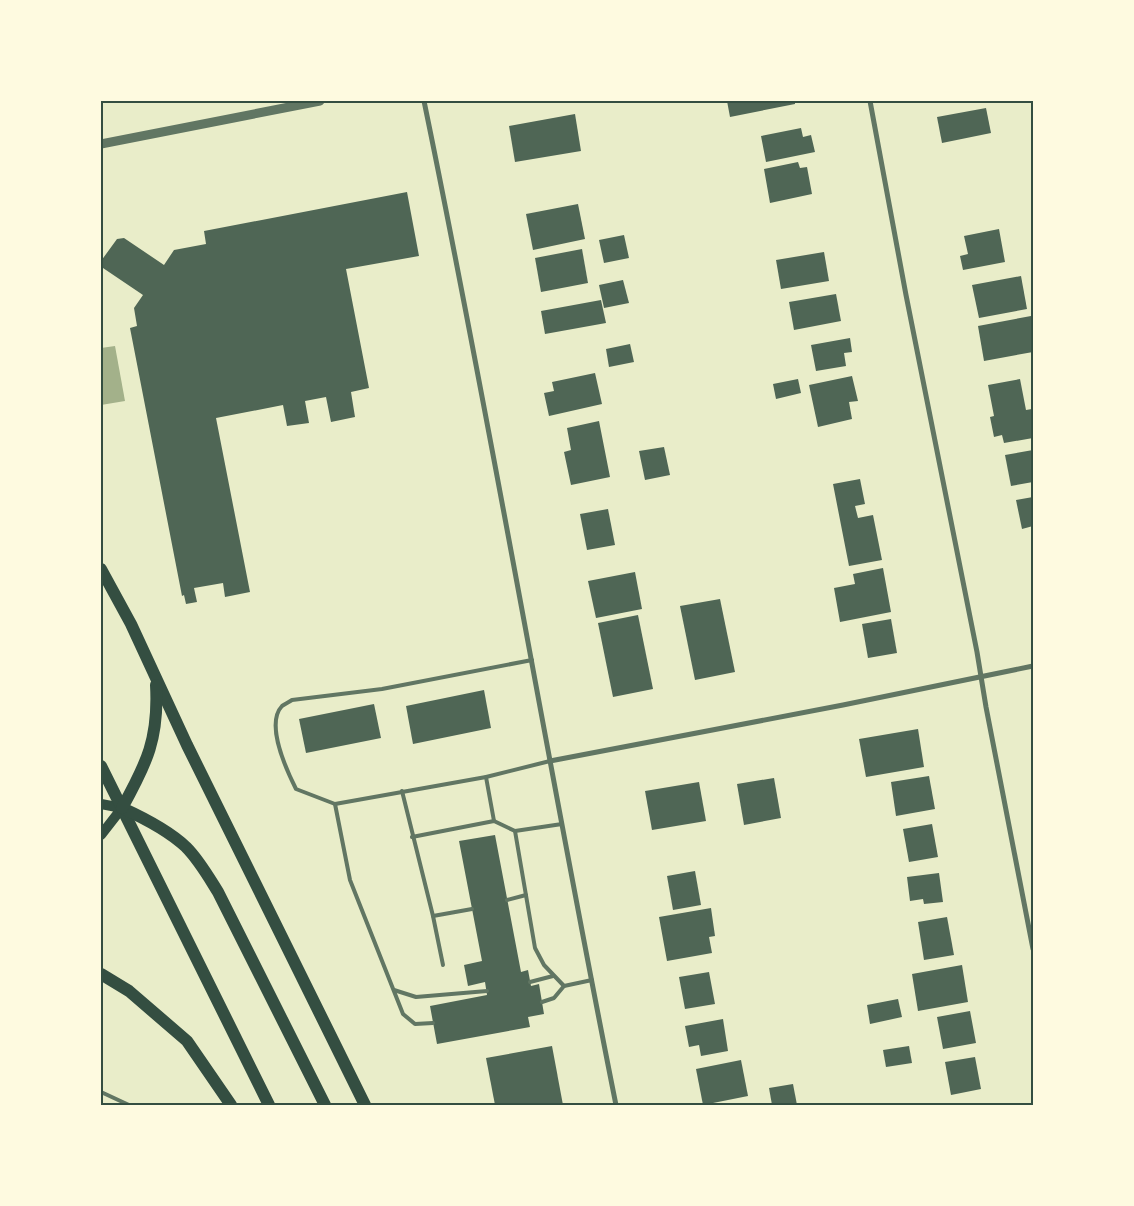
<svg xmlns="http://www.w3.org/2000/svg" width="1134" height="1206" viewBox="0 0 1134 1206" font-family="Roboto,sans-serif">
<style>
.water{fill:#a3b18a}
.building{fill:#4f6655}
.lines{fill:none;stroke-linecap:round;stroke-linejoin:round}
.service{stroke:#617663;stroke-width:4}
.minor{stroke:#617663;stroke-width:5}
.tertiary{stroke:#617663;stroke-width:9}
.secondary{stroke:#344e41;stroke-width:10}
.primary{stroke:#344e41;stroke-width:12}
.neatline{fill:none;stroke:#344e41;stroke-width:2}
</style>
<rect width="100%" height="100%" fill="#e9edc9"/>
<!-- water -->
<path class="water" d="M115,346L125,401L101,405V348Z"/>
<!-- building -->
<g class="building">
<path d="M727,101H795V104L730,117Z"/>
<path d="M986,108L991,133L942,143L937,117Z"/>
<path d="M575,114L581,151L515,162L509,126Z"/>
<path d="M801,128L803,137L811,135L815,152L766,162L761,136Z"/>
<path d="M798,162L800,168L807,167L812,194L770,203L764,169Z"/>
<path d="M407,192L419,256L346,269L369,388L351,392L355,417L331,422L326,397L305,401L309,423L287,426L283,405L216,418L250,592L225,597L223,583L194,588L197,602L186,604L184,595L182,596L130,328L137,326L134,308L143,295L103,268L101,261L117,239L124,238L164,265L174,250L206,244L204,231Z"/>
<path d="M578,204L585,239L533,250L526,214Z"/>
<path d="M999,229L1005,262L963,270L960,256L968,254L964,236Z"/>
<path d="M624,235L629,258L604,263L599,240Z"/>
<path d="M582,249L588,283L541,292L535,258Z"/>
<path d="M824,252L829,281L781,289L776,260Z"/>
<path d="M1021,276L1027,309L979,318L972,285Z"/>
<path d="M623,280L629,303L604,308L599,285Z"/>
<path d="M836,294L841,321L794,330L789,302Z"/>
<path d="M601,300L606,323L545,334L541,311Z"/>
<path d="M1031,316L1033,327V352L984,361L978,326Z"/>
<path d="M850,338L852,352L844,353L846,366L816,371L811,345Z"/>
<path d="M630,344L634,362L609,367L606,349Z"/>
<path d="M595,373L602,404L549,416L544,393L554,391L552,382Z"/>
<path d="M852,376L858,401L849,402L852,419L818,427L809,385Z"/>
<path d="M798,379L801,393L776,399L773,384Z"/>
<path d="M1020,379L1026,410L1032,409L1033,438L1004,443L1002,435L994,437L990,417L994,416L988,385Z"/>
<path d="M599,421L610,477L571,485L564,452L571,450L567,428Z"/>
<path d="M664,447L670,475L645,480L639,451Z"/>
<path d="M1033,450V482L1011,486L1005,455Z"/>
<path d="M860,479L865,504L855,506L858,518L873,515L882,560L849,566L833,484Z"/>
<path d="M1033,497V526L1022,529L1016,500Z"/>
<path d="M608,509L615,545L587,550L580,514Z"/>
<path d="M883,568L891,612L840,622L834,588L855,584L853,574Z"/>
<path d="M635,572L642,609L596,618L588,581Z"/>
<path d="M720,599L735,672L695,680L680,606Z"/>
<path d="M638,615L653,689L613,697L598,623Z"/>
<path d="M891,619L897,653L868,658L862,624Z"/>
<path d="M484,690L491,728L413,744L406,706Z"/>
<path d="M374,704L381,738L306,753L299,719Z"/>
<path d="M918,729L924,767L866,777L859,739Z"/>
<path d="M929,776L935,809L896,816L891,782Z"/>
<path d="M774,778L781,818L744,825L737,784Z"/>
<path d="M699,782L706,821L652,830L645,791Z"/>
<path d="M932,824L938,857L909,862L903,829Z"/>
<path d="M495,835L521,972L528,970L531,986L539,984L544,1014L528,1017L530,1027L437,1044L430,1006L487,995L485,982L468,986L464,965L482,961L459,841Z"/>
<path d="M695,871L701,905L673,910L667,876Z"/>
<path d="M939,873L943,902L924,904L923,899L910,901L907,877Z"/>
<path d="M711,908L715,936L709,937L712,953L667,961L659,917Z"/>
<path d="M947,917L954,955L924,960L918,922Z"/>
<path d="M962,965L968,1002L918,1011L912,974Z"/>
<path d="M709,972L715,1004L685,1009L679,977Z"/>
<path d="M898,999L902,1017L870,1024L867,1005Z"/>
<path d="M970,1011L976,1043L943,1049L937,1017Z"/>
<path d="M723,1019L728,1051L701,1056L699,1045L689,1047L685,1026Z"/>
<path d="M552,1046L563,1105H495L486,1058Z"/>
<path d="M909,1046L912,1063L886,1067L883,1050Z"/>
<path d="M975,1057L981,1089L951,1095L945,1062Z"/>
<path d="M741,1060L748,1096L703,1105L696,1069Z"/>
<path d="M793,1084L797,1105H772L769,1088Z"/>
</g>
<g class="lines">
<!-- service -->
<g class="service">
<path d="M532,660L382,689L292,700C289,702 285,704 282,706C265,724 287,771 296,789L335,804L486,777L550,761"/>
<path d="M486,777L494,821"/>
<path d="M402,791L433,916L443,965"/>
<path d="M335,804L350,880L403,1014L415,1024L433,1023"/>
<path d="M562,824L515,831L535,948L544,965L564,986"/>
<path d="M412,837L494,821L515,831"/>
<path d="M507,900L526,895"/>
<path d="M433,916L472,909"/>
<path d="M530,982L553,976"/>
<path d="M394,990L416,997L487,991"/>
<path d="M542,1002L554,998L564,986L592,980"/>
<path d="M101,1092L129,1105"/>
</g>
<!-- minor -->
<g class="minor">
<path d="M424,101C493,435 549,771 616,1105"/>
<path d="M870,101L906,295L977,652L986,707L1033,949"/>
<path d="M550,761L843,705L1033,666"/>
</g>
<!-- tertiary -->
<path class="tertiary" d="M101,144L320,101"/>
<!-- secondary -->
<path class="secondary" d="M101,804L122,808L101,835"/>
<!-- primary -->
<g class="primary">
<path d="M101,569L131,624L187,745L365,1105"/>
<path d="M101,766L269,1105"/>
<path d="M122,808C144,818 168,830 186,847C199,860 208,876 218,892L325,1105"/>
<path d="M122,808C147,763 159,738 156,685"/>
<path d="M101,974L129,991L187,1041L231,1105"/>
</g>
</g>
<!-- border -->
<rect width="1134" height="1206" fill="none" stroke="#fefae0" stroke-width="205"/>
<rect x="102" y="102" width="930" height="1002" class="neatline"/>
</svg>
